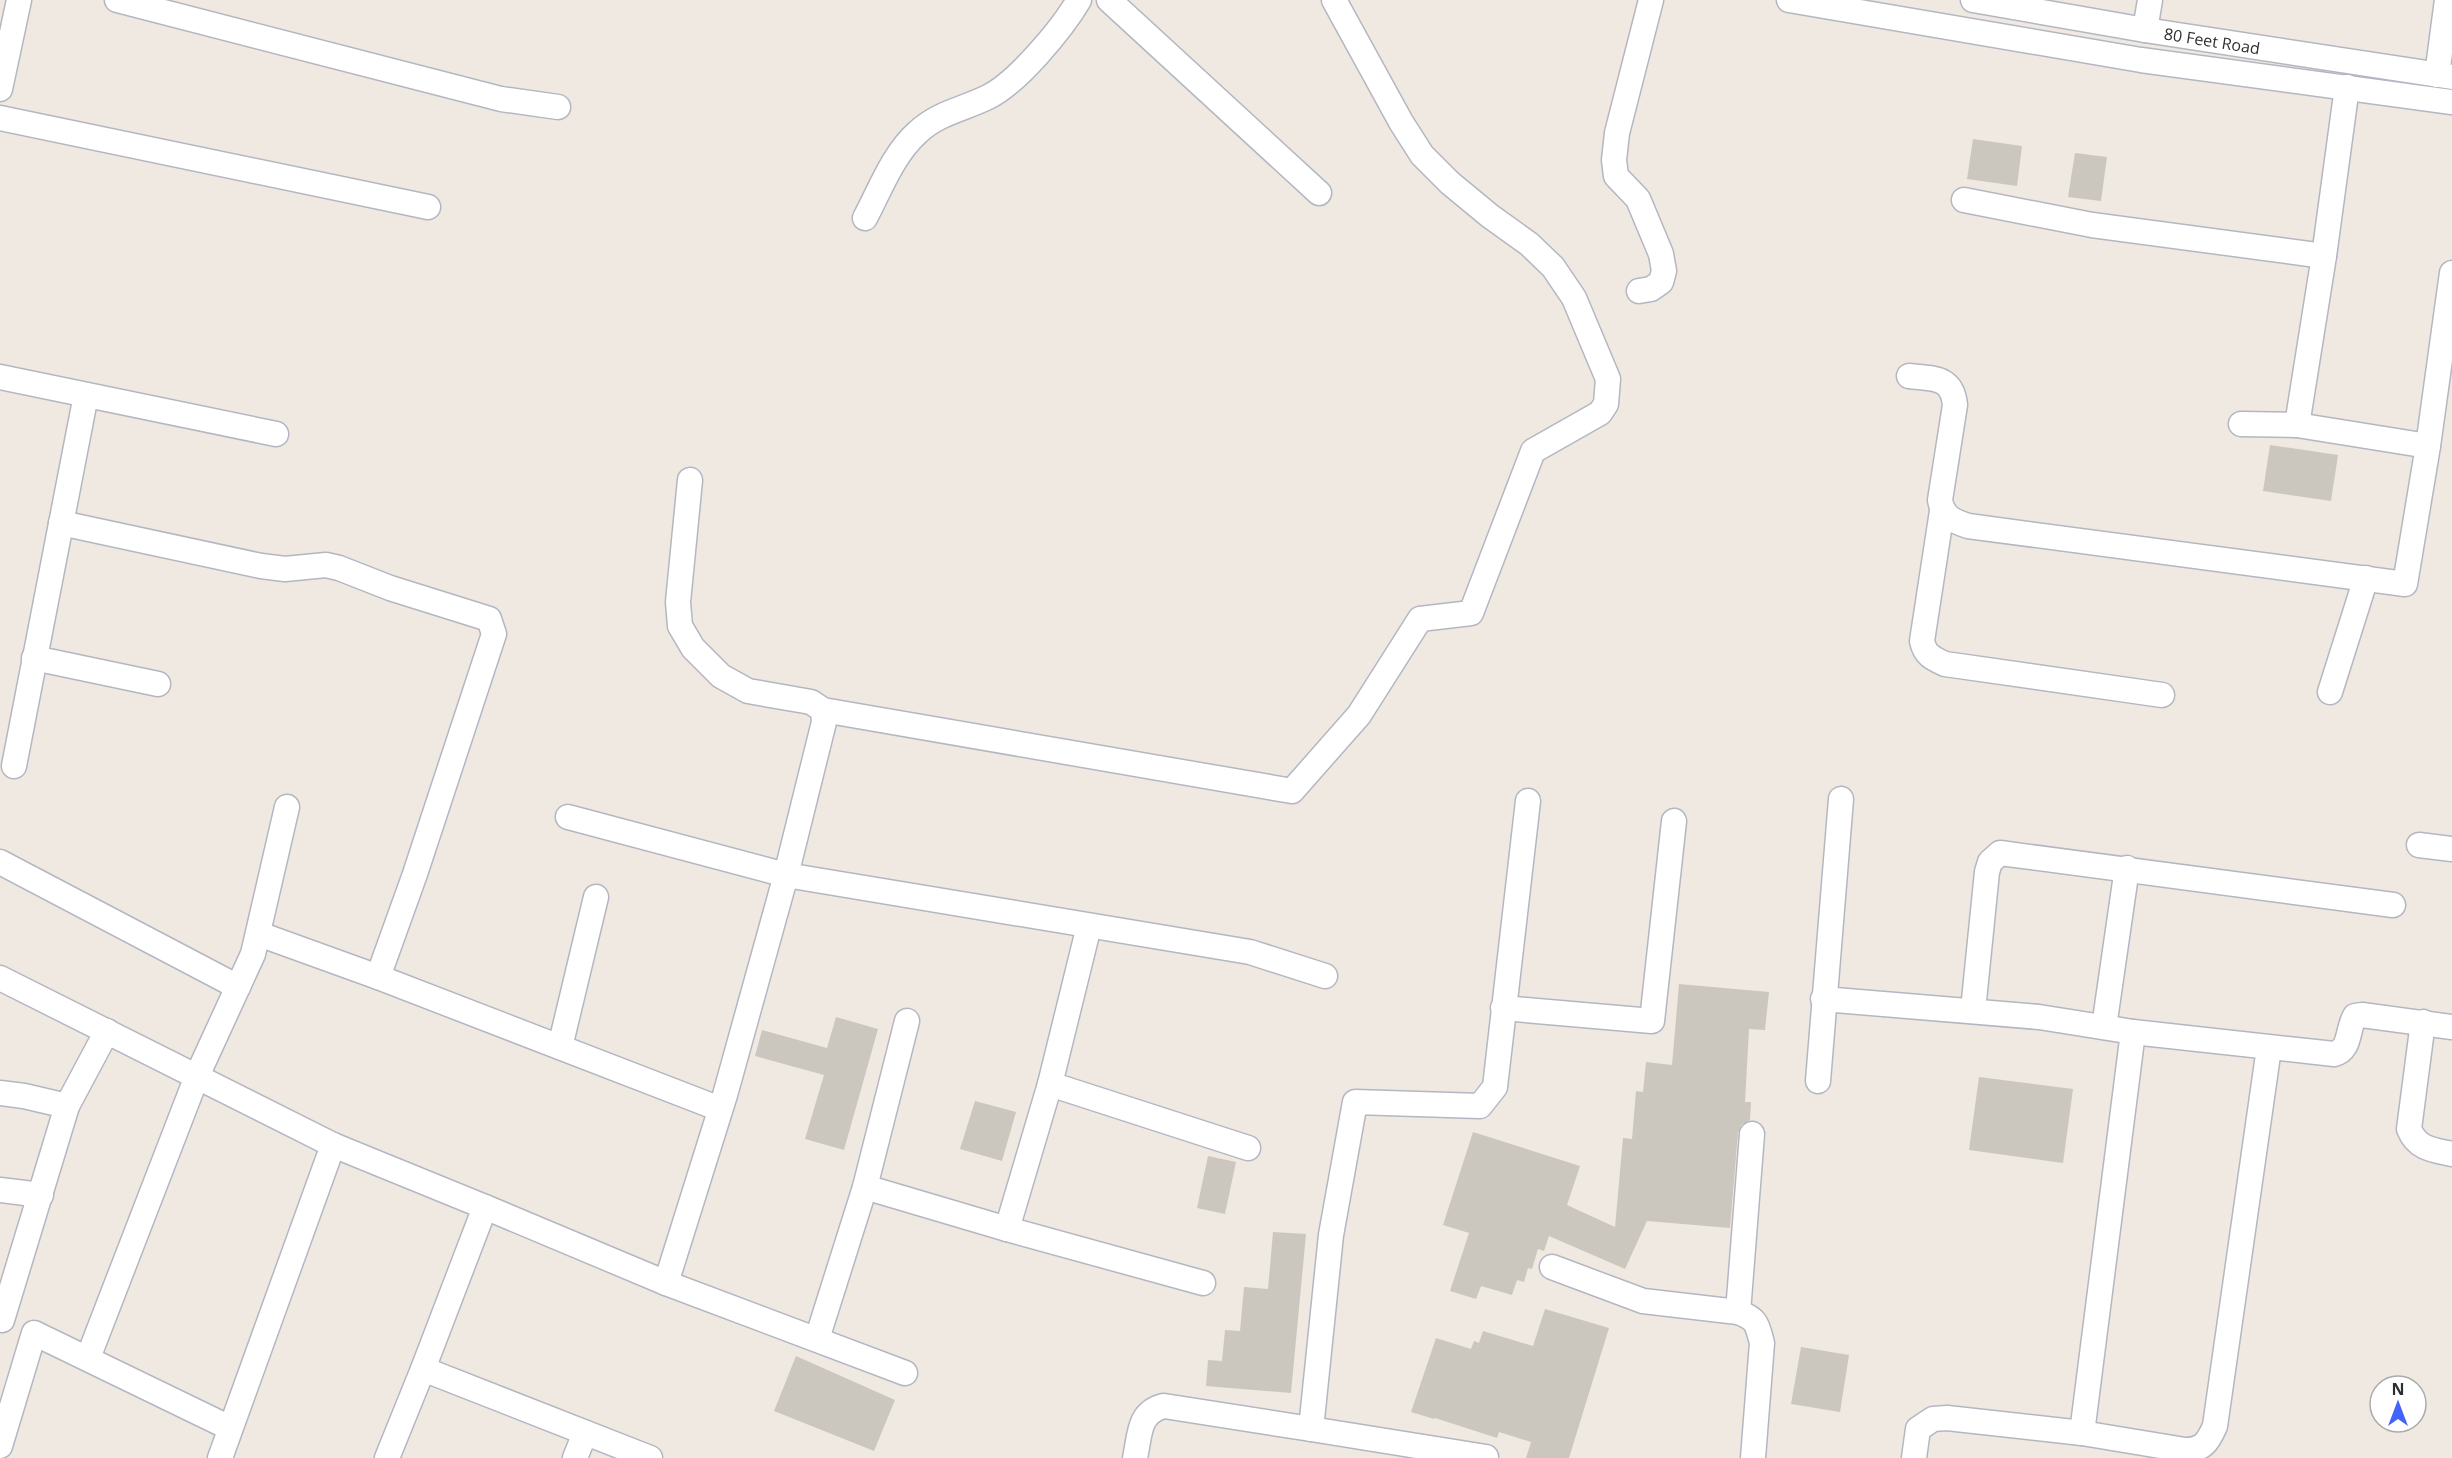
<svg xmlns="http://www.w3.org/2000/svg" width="2452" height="1458" viewBox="0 0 2452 1458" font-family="'Open Sans',sans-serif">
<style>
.building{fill:#cbc7bf}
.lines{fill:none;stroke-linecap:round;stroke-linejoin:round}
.minor-casing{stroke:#b4b7c1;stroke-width:27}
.minor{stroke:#fff;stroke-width:24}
.labels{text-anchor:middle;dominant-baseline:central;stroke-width:4.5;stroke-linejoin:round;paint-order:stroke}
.street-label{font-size:16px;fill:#2e2e2e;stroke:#fff}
</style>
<rect width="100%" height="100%" fill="#efe9e1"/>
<!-- building -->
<g class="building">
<path d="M1973,139L2022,146L2017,186L1967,179Z"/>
<path d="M2075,153L2107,157L2101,201L2068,197Z"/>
<path d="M2270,445L2338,455L2331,501L2263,491Z"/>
<path d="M1679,984L1769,992L1765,1030L1749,1029L1745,1102H1751L1750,1120L1741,1125L1738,1133L1730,1228L1647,1221L1625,1269L1549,1236L1544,1251L1538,1249L1532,1269L1528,1268L1524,1282L1517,1280L1512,1295L1481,1286L1476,1299L1450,1291L1469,1233L1443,1225L1473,1132L1580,1166L1567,1205L1615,1227L1623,1138L1632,1139L1636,1091L1643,1092L1646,1062L1672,1065Z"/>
<path d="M836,1017L878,1029L844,1150L805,1139L824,1075L755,1056L762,1030L827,1048Z"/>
<path d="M1979,1077L2073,1089L2063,1163L1969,1150Z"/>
<path d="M975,1101L1016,1112L1002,1161L960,1149Z"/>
<path d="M1208,1156L1236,1162L1225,1214L1197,1208Z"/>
<path d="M1273,1232L1306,1234L1291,1393L1206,1386L1208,1360L1222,1361L1225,1330L1240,1331L1244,1287L1268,1289Z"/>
<path d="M1545,1309L1609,1328L1569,1458H1526L1531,1442L1499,1432L1497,1438L1435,1418L1434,1419L1411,1412L1436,1338L1471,1349L1474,1341L1479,1343L1483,1331L1533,1346Z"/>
<path d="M1801,1347L1849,1355L1840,1412L1791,1404Z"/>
<path d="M796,1356L895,1400L874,1451L774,1411Z"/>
</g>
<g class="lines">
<defs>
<g id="minor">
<path d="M117,0L501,99L558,107"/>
<path d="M1109,0L1319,193"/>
<path d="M1789,0L2141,60L2452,102"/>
<path d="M1973,0L2145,30L2452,77"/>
<path d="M2145,30L2150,0"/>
<path d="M2437,75L2447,0"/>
<path d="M0,89L19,0"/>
<path d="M0,118L428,207"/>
<path d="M1964,200L2092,225L2324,256"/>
<path d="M865,218C880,190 893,154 918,132C938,113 964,109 988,97C1017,83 1062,29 1079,0"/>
<path d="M1639,291L1651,289L1661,282L1664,271L1661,254L1638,199L1616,176L1614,160L1617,133L1651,0"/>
<path d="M1909,376C1934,379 1952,376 1955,405L1940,500C1943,517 1953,521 1968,526L2405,584L2428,446L2452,273"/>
<path d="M0,377L276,434"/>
<path d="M2241,424L2297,425L2428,446"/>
<path d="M2297,425L2324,256L2347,87"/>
<path d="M1942,511L1922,641C1925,655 1932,658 1945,664L2162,695"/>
<path d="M61,523L261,566L285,569L326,565L339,568L390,588L489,619L494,634L491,643L415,874L378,977"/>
<path d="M34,658L158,684"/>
<path d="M2330,692L2366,578"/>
<path d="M823,710L1292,791L1359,715L1420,619L1471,613L1533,451L1600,413L1606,404L1608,379L1574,298L1553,267L1529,244L1490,216L1450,183L1422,155L1401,122L1334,0"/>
<path d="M14,766L86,395"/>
<path d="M568,817L786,875L824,722L823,710L811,702L748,691L721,676L693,648L680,626L678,602L690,480"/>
<path d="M2419,845L2452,849"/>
<path d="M0,862L238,987"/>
<path d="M259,934L378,977L720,1109"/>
<path d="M0,978L333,1145"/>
<path d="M1823,999L2039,1017L2133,1032L2082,1433L1947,1418L1933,1419L1918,1429L1914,1458"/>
<path d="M1503,1008L1652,1021L1674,821"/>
<path d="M1973,1010L1987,872L1990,862L2000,853L2393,905"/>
<path d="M2423,1022L2409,1129C2417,1149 2433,1150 2452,1154"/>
<path d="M2104,1027L2127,868"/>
<path d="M2133,1032L2334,1054C2351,1050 2347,1029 2355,1016L2362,1015L2452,1027"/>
<path d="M560,1047L596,897"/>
<path d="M1818,1081L1841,799"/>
<path d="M1050,1084L1248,1148"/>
<path d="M0,1093L24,1096L67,1106"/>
<path d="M865,1187L907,1021"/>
<path d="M0,1190L41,1195"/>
<path d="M485,1207L666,1283L905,1373"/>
<path d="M1007,1229L1203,1283"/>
<path d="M1552,1267L1643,1301L1738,1312C1757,1319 1757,1324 1762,1343L1753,1458"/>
<path d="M666,1283L725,1095L786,875L1250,952L1325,976"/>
<path d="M1738,1312L1752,1134"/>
<path d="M2,1320L67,1106L107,1031"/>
<path d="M817,1339L865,1187L1007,1229L1050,1084L1089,926"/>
<path d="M88,1358L197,1076L253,954L287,807"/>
<path d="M1311,1429L1486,1457"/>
<path d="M2082,1433L2185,1450C2203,1450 2208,1442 2215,1426L2269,1048"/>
<path d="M0,1446L34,1333L230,1428"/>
<path d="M220,1458L333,1145L485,1207L423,1369"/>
<path d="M387,1458L423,1369L650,1458"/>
<path d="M575,1458L585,1433"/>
<path d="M1135,1458C1140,1435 1138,1412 1164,1406L1311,1429L1331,1235L1355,1102L1480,1106L1495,1087L1528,801"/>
</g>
</defs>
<!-- minor casing -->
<use href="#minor" class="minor-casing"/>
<!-- minor -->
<use href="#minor" class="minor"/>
</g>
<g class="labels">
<!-- street labels -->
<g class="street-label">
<text transform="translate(2212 41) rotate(9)">80 Feet Road</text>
</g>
</g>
<!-- north arrow -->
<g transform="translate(2398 1404)"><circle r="28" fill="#ffffff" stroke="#ababab" stroke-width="1.5"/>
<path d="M0-4.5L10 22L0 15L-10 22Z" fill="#4264fb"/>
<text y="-9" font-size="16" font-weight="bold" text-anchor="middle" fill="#2e2e2e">N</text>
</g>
</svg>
